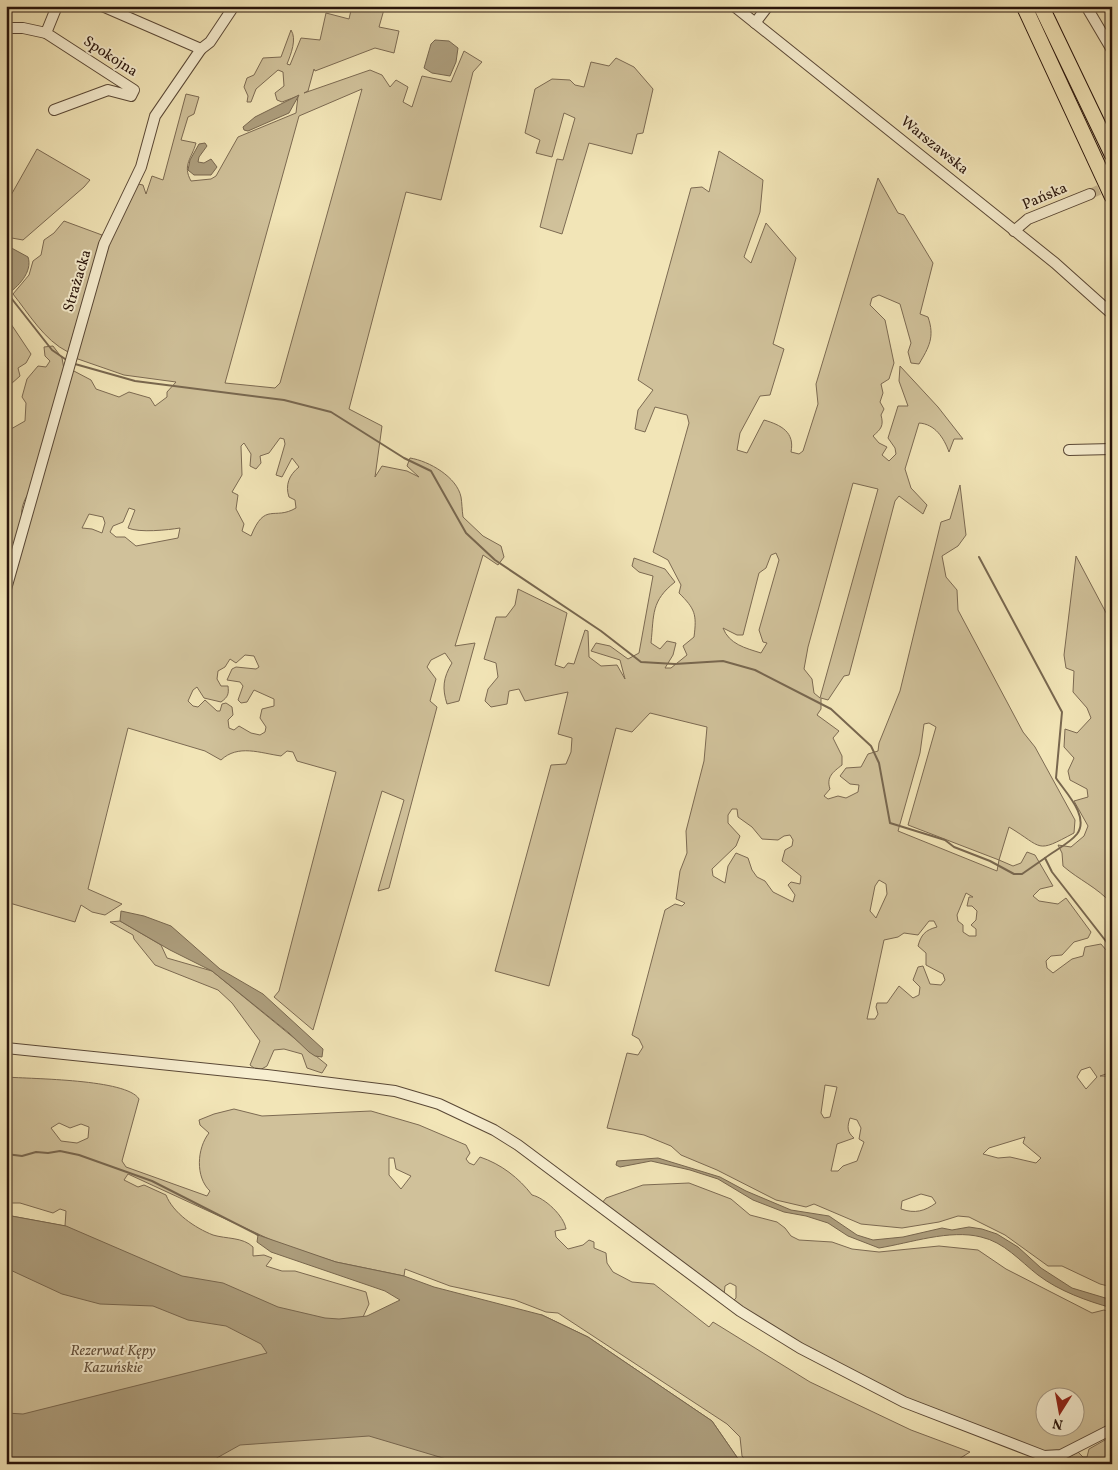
<svg xmlns="http://www.w3.org/2000/svg" width="1118" height="1470" viewBox="0 0 1118 1470" font-family="Vollkorn,serif">
<style>
.green{fill:#d0c19a;stroke:#7c6a52;fill-rule:evenodd}
.water{fill:#ad9e7d;stroke:#78674f}
.lines{fill:none;stroke-linecap:round;stroke-linejoin:round}
.stream{stroke:#78674f;stroke-width:2}
.minor-tunnel{stroke:#cabb95;stroke-width:10;stroke-dasharray:10 5;stroke-linecap:butt}
.minor-casing{stroke:#5a4836;stroke-width:12}
.highway-casing{stroke:#28140b;stroke-width:17}
.minor{stroke:#f7eed0;stroke-width:10}
.highway{stroke:#f2e5b7;stroke-width:15}
.labels{text-anchor:middle;dominant-baseline:central;stroke-width:4;stroke-linejoin:round;paint-order:stroke}
.street-label{font-size:15px;fill:#28140b;stroke:#f7eed0}
.park-label{font-size:15px;font-style:italic;fill:#63513d;stroke:#f7eed0}
</style>
<rect width="100%" height="100%" fill="#f2e5b7"/>
<filter id="stains"><feTurbulence type="fractalNoise" baseFrequency=".004" numOctaves="4"/><feColorMatrix values="0 0 0 0 .2 0 0 0 0 .09 0 0 0 0 .02 0 0 0 .5 -.17"/></filter>
<radialGradient id="worn" r=".72"><stop offset=".6" stop-color="#630" stop-opacity="0"/><stop offset="1" stop-color="#630" stop-opacity=".3"/></radialGradient>
<!-- green -->
<g class="green">
<path d="M352,6H385L379,27L399,31L394,53L375,48L315,71L314,69L308,91L304,93L370,70L382,75L390,87L396,80L408,87L403,102L412,107L422,76L451,82L464,51L482,62L473,72L441,200L406,192L349,409L382,426L375,477L382,466L407,471L419,477L407,466L410,458C429,461 457,477 461,497C462,503 462,510 463,517L483,536L501,546L504,557L498,565L483,555L455,646L475,643L459,701L447,704C442,688 443,678 452,663L445,653L431,660L427,667L436,679L430,701L437,707L389,888L378,891L404,800L382,791L313,1030L274,997L279,991L336,772L297,761L293,752L287,751L281,756C260,753 238,744 221,760L205,751L128,728L88,889L122,904L105,915L92,912L81,905L75,922L6,902V606L72,370L91,380L96,389L119,397L129,392L150,398L155,406L167,397V392L176,382L124,375L75,358L111,236L138,184L143,185L146,194L152,176L163,180L186,94L199,97L194,114L188,117L181,140L196,143C192,158 182,165 191,181L211,179L216,176L238,137L296,113L298,96L282,102L277,100L275,93L284,86L283,72L278,70L256,89L251,102H247L248,96L244,87L247,78L254,75L263,58L281,57L291,30C297,39 291,54 287,64L290,65L301,38L320,40L326,13L349,19ZM362,89L280,383L275,388L225,383L299,116ZM280,438L284,439L285,444L276,475L282,477L292,458L299,467C289,475 285,485 289,497L295,500L296,508C274,521 265,501 251,536L242,531L244,524L236,509L238,495L232,492L242,475L241,446L244,443L251,454L250,466L256,469L261,463L260,456L269,453ZM129,508L135,510L128,528C139,533 168,530 180,528L178,538L136,546L125,537H116L110,532L113,526L123,522ZM89,514L103,517L105,523L102,533L92,529L82,528ZM245,655L254,656L259,667L256,669L236,667L232,669L227,680L240,682L243,686L238,700L241,703L247,702L254,690L274,699V706L262,709L260,718L266,727L265,732L260,735L251,733L239,726L234,730L229,728L228,720L233,715L232,707L226,703L222,704L220,711H217L205,700L198,707L193,706L188,701L193,690L197,687L204,698L221,702C228,697 229,694 228,686H221L217,679L218,671L225,667L230,659L236,663Z"/>
<path d="M616,58L634,67L653,89L643,133L637,134L632,154L589,143L562,234L540,227L557,159L563,160L575,118L564,113L552,157L536,153L540,140L525,133L535,89L552,79L570,80L575,85L584,87L591,62L609,66Z"/>
<path d="M37,149L90,180L84,187L23,240L6,237V204Z"/>
<path d="M719,151L763,180L760,212L744,257L751,263L766,223L796,258L773,344L784,349L770,395L760,396L740,433L737,450L747,453L764,420C781,425 795,432 791,452L799,454L803,451L818,404L816,384L878,178L898,213L904,215L933,263L920,314L928,317C935,337 929,347 919,364L911,363L908,352L911,343L900,304L879,295L872,298L870,305L885,320L894,363L889,379L881,384L883,393L880,402L884,409L881,415C884,426 881,429 873,436L879,443L887,447L882,455L889,461L896,454L895,448L888,438L898,406H908L899,381L900,366L938,407L963,439H954L949,452C944,438 935,424 919,423L905,469L911,488L927,505L923,514L899,496L895,501L849,675L844,676L828,700L821,698V709L817,715L839,731L833,738L842,756V765C833,772 826,777 830,789L824,796L828,799L838,796L846,798L858,792L859,785L850,784L840,776L846,768L861,767L868,754L878,751L879,743L900,691L941,522L950,519L960,485L966,535L958,546L942,556L946,577L957,590L958,610L1023,732L1035,747L1075,820L1074,833C1035,854 1044,848 1009,827L999,860L1013,866L1021,863L1027,852L1035,855L1053,886L1040,889L1033,896L1039,901L1058,904L1066,898L1091,932L1088,938L1074,942L1062,955L1051,956L1046,961L1047,968L1053,973L1072,959L1083,956L1085,947L1101,944L1112,957V1072L1100,1076H1112V1287L1100,1284L1062,1266H1048L1005,1235L969,1217L958,1216L939,1222L902,1228L861,1224L814,1204L806,1207L776,1200L717,1170L681,1155L671,1146L644,1135L607,1128L627,1053L638,1055L643,1047L639,1039L632,1035L665,910L675,904L682,906L685,903L676,899L680,871L687,853L686,831L704,761L707,727L650,713L632,732L616,728L549,986L495,971L551,765L566,764L571,752L572,738L558,734L568,692L525,701L519,689L509,691L507,704L491,707L485,701L488,689L498,677L496,663L484,659L496,617H506L515,605L518,589L567,613L555,665L564,668L568,663L574,664L585,630L588,631L589,657L601,666L617,665L625,679L620,660L591,651L596,643L610,646L628,659L639,653L653,576L639,572L632,566L634,558L665,569L675,582C651,601 654,614 651,643L660,649L667,641L676,643L673,655L665,668H671L687,655L683,646L694,637C697,614 695,609 679,593L681,585L668,560L653,552L689,423L687,415L655,407L645,432L635,429L638,410L653,390L638,380L691,188L702,187L709,192ZM853,483L878,489L820,698L814,693L812,679L804,669L808,647ZM776,553L779,560L759,630L763,642L767,643L761,653C745,648 729,644 723,628L737,635H743L759,573L766,568L771,555ZM929,723L936,727L908,825L999,860L997,871L898,831L920,753L924,724ZM732,809H737L738,817L752,827L762,839L778,840L784,836L790,835L793,840L792,846L785,850L782,861L801,876L800,884L791,882L788,885L795,895L793,902L773,892L765,881L757,877L752,870L748,858L736,853L728,866L725,883L713,876L712,869L736,846L740,836L728,823V815ZM879,880L886,884L887,894L876,918L870,911L875,886ZM966,893L973,897H969L967,906H972L977,911L976,920L971,925L976,929V936H969L963,932V925L958,921L957,915ZM929,921H934L937,927C925,930 921,935 918,946L926,953V965L943,974L945,980L941,985L930,984L923,966L918,967L913,980L920,987L919,995L913,998L899,986L887,1003H877L876,1007L878,1014L875,1019H867L884,940L898,937L904,933L918,935ZM1090,1067L1097,1077L1086,1089L1077,1077L1081,1070ZM825,1085L837,1087L830,1117L824,1118L821,1113ZM850,1118L857,1120L861,1128L859,1139L864,1142L857,1161L843,1166L838,1171H831L837,1144L854,1138C847,1132 847,1127 850,1118ZM1025,1137L1023,1143L1041,1158L1036,1163L1010,1157L998,1158L983,1154L989,1148ZM921,1194L932,1197L936,1203C925,1211 915,1214 901,1209L902,1201Z"/>
<path d="M64,221L102,235L68,352C44,340 29,314 13,294L29,275L33,261L41,255L44,240L54,233Z"/>
<path d="M6,320L11,324L31,354L26,363L18,368L20,376L11,384L6,382Z"/>
<path d="M53,346L62,358L64,369L30,492C24,498 20,511 22,519L6,576V425L11,429L25,421L26,403L22,397L27,379L38,366L46,367L50,361L45,356L44,347Z"/>
<path d="M1076,556L1112,624V882L1109,884L1112,887V904C1097,887 1079,880 1063,866L1062,853L1058,845L1071,847L1084,836L1088,826L1074,801L1088,797L1087,789L1070,780L1068,771L1074,758L1064,747L1065,729L1077,733L1091,718L1087,708L1073,692L1074,671L1066,668L1064,655Z"/>
<path d="M120,921L161,945L167,958L212,971L327,1065L322,1073L307,1068L302,1054L284,1049L274,1050L267,1066L258,1071L250,1065L260,1041L232,1003L218,990L155,965L134,939L133,935L110,922Z"/>
<path d="M6,1077C32,1079 127,1079 139,1099L122,1161L126,1167L207,1196L210,1191C195,1177 197,1148 209,1133L200,1125L199,1120L214,1114L234,1109L262,1116L371,1111L419,1125L466,1145L470,1153L466,1159L469,1163L474,1165L480,1157C501,1164 519,1178 532,1195C545,1198 564,1216 566,1229L555,1231L556,1237L568,1249L583,1245L589,1240L594,1242V1248L606,1253L607,1263L613,1272L632,1282L654,1284L709,1327L713,1322L810,1382L911,1430L970,1452L951,1464H748L742,1456L740,1437L727,1424L558,1313L546,1312L515,1300L450,1286L405,1269L404,1276L336,1262L282,1245L128,1174L124,1180L138,1187L144,1185L166,1195C173,1213 195,1228 213,1235C226,1239 243,1237 253,1247V1256L264,1255L272,1258L266,1266L282,1271H295L366,1292L369,1304L363,1317L542,1315L588,1337L712,1421L741,1463L6,1464V1215L65,1226L66,1211L60,1209L53,1213L20,1203H6ZM59,1123L70,1128L81,1124L89,1127L88,1138L77,1143L61,1141L51,1128ZM389,1158H394L396,1169L411,1176L401,1189L389,1175Z"/>
<path d="M689,1183L731,1199L750,1215L777,1222L785,1228L791,1236L799,1240L832,1242L852,1249L879,1252L939,1246L978,1250L1006,1269L1092,1313L1104,1310L1112,1313V1425L1065,1451L1051,1454L915,1403L790,1338L733,1301L736,1298V1286L730,1283L725,1286L724,1295L602,1203L606,1198L643,1185ZM1046,1398H1076V1428H1046Z"/>
<path d="M1112,1436V1464H1085L1068,1457L1078,1452L1083,1457H1087L1089,1449Z"/>
</g>
<!-- water -->
<g class="water">
<path d="M435,40L449,41L458,48L456,62L450,76L432,73L424,68L431,44Z"/>
<path d="M299,95L289,113L248,131L244,130L243,127L255,117Z"/>
<path d="M205,143L207,146L199,157L198,162L204,163L211,159L217,167L211,175H194L188,170L190,160L199,144Z"/>
<path d="M6,245L28,257C33,272 18,287 6,295Z"/>
<path d="M121,911L144,916L171,926L220,969L263,994L323,1049L322,1057L315,1056L309,1052L289,1033L212,971L170,950L120,921Z"/>
<path d="M658,1158L720,1177L746,1191L791,1210L829,1216L857,1235L873,1240L903,1237L942,1228L952,1230L969,1227L982,1229L997,1234L1018,1247L1041,1268L1072,1288L1112,1300V1308C1087,1301 1059,1291 1038,1275C1020,1261 1004,1242 981,1237C950,1229 910,1243 879,1248L848,1236L828,1223L806,1216L784,1212L753,1200L718,1179L690,1170L651,1161L620,1167L616,1165L617,1161Z"/>
<path d="M6,1215L66,1226L182,1276L223,1283L278,1307L325,1318L339,1319L367,1316L400,1300L385,1291L271,1252L257,1242L258,1235L336,1262L404,1276L434,1287L542,1315L588,1337L712,1421L741,1463L463,1464L369,1436L240,1445L206,1464H6V1413L23,1414L267,1353L261,1344L226,1326L188,1320L153,1306L100,1304L62,1294L6,1268Z"/>
</g>
<g class="lines">
<!-- stream -->
<g class="stream">
<path d="M8,294L52,350L68,361"/>
<path d="M75,364L135,381L284,400L331,412L404,458L431,471L466,533L495,560L601,631L641,662L675,664L723,661L755,670L831,709L871,746L879,763L890,823L945,840L954,847L990,861L1014,874H1022L1045,858"/>
<path d="M979,557L1062,712L1056,778C1065,792 1090,816 1077,834C1070,843 1054,851 1045,858L1052,872L1112,949"/>
<path d="M6,1154L22,1156L36,1152L48,1153L60,1151L79,1155L152,1181L258,1235"/>
</g>
<!-- minor-tunnel -->
<path class="minor-tunnel" d="M1090,194L1112,184"/>
<defs>
<g id="minor">
<path d="M102,6L201,49"/>
<path d="M734,6L1055,263L1112,314"/>
<path d="M1086,6L1112,50"/>
<path d="M755,23L768,6"/>
<path d="M6,28H23L46,33"/>
<path d="M54,110L108,90L131,96L134,90L46,33L57,6"/>
<path d="M1014,231L1028,219L1090,194"/>
<path d="M1069,450L1112,449"/>
<path d="M6,589L104,244L141,167L155,116L201,49L210,42L234,6"/>
<path d="M6,1048L267,1075L395,1091L439,1104L494,1130L518,1145L740,1311L800,1348L904,1402L1044,1456L1061,1455L1112,1429"/>
</g>
<g id="highway">
<path d="M1024,6L1112,196"/>
<path d="M1041,6L1112,154"/>
</g>
</defs>
<!-- minor casing -->
<use href="#minor" class="minor-casing"/>
<!-- highway casing -->
<use href="#highway" class="highway-casing"/>
<!-- minor -->
<use href="#minor" class="minor"/>
<!-- highway -->
<use href="#highway" class="highway"/>
</g>
<g class="labels">
<!-- street labels -->
<g class="street-label">
<text transform="translate(110 57) rotate(33)">Spokojna</text>
<text transform="translate(934 146) rotate(39)">Warszawska</text>
<text transform="translate(1045 197) rotate(-23)">Pańska</text>
<text transform="translate(78 281) rotate(-73)">Strażacka</text>
</g>
<!-- park labels -->
<g class="park-label">
<text x="113" y="1351">Rezerwat Kępy<tspan x="113" dy="17">Kazuńskie</tspan></text>
</g>
</g>
<!-- margin -->
<rect width="1118" height="1470" fill="none" stroke="#f2e5b7" stroke-width="25"/>
<rect x="8" y="8" width="1103" height="1455" fill="none" stroke="#28140b" stroke-width="2.5"/>
<rect x="12" y="12" width="1093" height="1445" fill="none" stroke="#28140b"/>
<!-- north arrow -->
<g transform="translate(1060 1412) rotate(191)"><circle r="24" fill="#f7eed0" stroke="#a49781"/>
<path d="M0-4L9 19L0 12L-9 19Z" fill="#8f2418"/>
<text y="-8" font-size="14" font-weight="bold" text-anchor="middle" fill="#28140b">N</text>
</g>
<rect width="100%" height="100%" filter="url(#stains)"/>
<rect width="100%" height="100%" fill="url(#worn)"/>
</svg>
